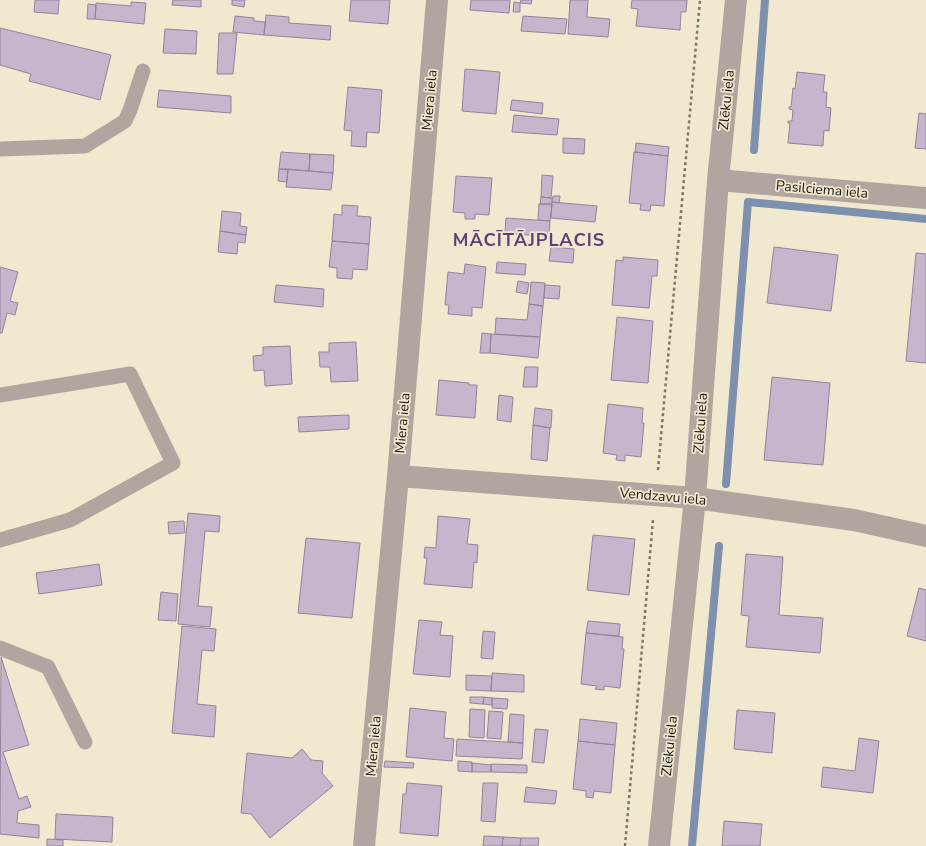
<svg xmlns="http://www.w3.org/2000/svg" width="926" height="846" viewBox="0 0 926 846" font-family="'Nunito Sans',sans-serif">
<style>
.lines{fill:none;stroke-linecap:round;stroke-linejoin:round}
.stream{stroke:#7d90ad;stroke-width:8}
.building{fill:#c5b6cd;stroke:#92849a}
.path{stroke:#7c7867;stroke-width:2.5;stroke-dasharray:3 3;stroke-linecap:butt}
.lane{stroke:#b1a69f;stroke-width:15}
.street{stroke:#b1a69f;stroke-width:22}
.labels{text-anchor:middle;stroke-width:3.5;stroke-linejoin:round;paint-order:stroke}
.street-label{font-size:14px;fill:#19170e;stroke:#f0e9cf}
.district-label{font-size:18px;font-weight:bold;letter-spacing:1px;fill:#5e3f7a;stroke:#f0e9cf}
</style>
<rect width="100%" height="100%" fill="#f0e9cf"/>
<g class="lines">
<path class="stream" d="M754 150 765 0
M726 484 748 202 926 219
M692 846 719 546"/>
</g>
<path class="building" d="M35 0H59L58 14 34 12Z
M173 0H201V7L172 5Z
M232 0H245L244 7 232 5Z
M351 0H390L388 24 349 21Z
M471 0H510L509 13 470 10Z
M521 0H532L531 4 520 3Z
M570 0H588L587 17 610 19 608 37 568 34Z
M632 0H687L686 12H681L680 30 636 26 638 9 631 8Z
M131 2 146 3 144 24 95 19 96 3 131 6Z
M514 2 520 3V12H513Z
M88 4 96 5 95 19H87Z
M266 15 289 17V23L331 26 330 40 264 35Z
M235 16 254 18V21L265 22 264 35 233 32Z
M523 16 567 19 565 34 521 31Z
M0 28 111 55 100 100 29 81 31 74 0 65Z
M165 29 197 31 196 54 163 53Z
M219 33H237L233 74H217Z
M465 69 500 72 496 114 462 111Z
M797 72 825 75 823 92H827L826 107 831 108 829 131 824 130 823 146 788 143 790 123H788V121H792L793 110 789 109V107H791L793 88 795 89Z
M348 87 382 90 379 133 367 132 366 147 351 146 352 131 344 130Z
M159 90 231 96V113L157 107Z
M512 100 543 103 542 114 510 110Z
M919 113 926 114V149L915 148Z
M514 115 559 119 557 135 512 132Z
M563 138 585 139 584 154 563 153Z
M636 143 669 147 668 156 635 152Z
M281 152 310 154 309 171 279 169Z
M634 152 668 156 664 206 651 205 650 211 640 210 641 204 629 203Z
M310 154 334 155 333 173 309 171Z
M279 169H288L287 182 278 181Z
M288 169 333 173 331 190 286 187Z
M542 175 553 176 551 198 541 197Z
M456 176 492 178 489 215 475 214V219H465V213L453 212Z
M553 196H560L559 203 552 202Z
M541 197 552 198V204H540Z
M552 202 597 206 595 222 551 218Z
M539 204H552L550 221 538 220Z
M342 205 358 206 357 216 371 217 369 244 332 241 334 214 342 215Z
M222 211 241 213 240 226 247 227 246 235 220 231Z
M506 218 550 221 549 237 505 233Z
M220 231 246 235 245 243 238 242 237 254 218 252Z
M332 241 369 244 367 270 353 269 352 279 337 278V268L329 267Z
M551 247 574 249 573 263 549 261Z
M774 247 838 255 831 311 767 303Z
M916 253 926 254V363L906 361Z
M623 257 658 260 657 276H652L649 308 612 305 616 260 623 261Z
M497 262 526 264 525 275 496 273Z
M465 264 486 267 482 308 472 307V316L448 314 449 305H445L448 272 464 274Z
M0 267 18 272 10 301 18 303 15 315 7 313 2 333H0Z
M518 281 529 283 527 294 516 292Z
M531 282 545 283 543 306 529 304Z
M276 285 324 289 323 307 274 302Z
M545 285 560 286 559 299 544 298Z
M529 304 543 306 540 337 495 334 496 318 527 320Z
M617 317 653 321 648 383 611 380Z
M482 333 491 334 490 353H480Z
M491 334 540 337 538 358 490 353Z
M356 342 358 381 331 382 330 367H320L319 352H329V343Z
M290 346 292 384 265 386 264 370 254 371 253 356 263 355V347Z
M525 367H538L537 387H523Z
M772 377 830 383 823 465 764 460Z
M439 380 469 383V385H477L475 418 436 415Z
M499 395 513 397 511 422 497 420Z
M608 404 643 408 642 423H644L641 457 625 455V461L616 460 617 455 603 453Z
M535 408 552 410 551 428 533 425Z
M349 415V429L299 432 298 417Z
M533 425 550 428 547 461 531 459Z
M188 513 220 516 219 532 205 531 198 606 212 607 210 627 178 624Z
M438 516 470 519 467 544 478 545 477 563 474 562 472 588 424 584 427 558H424L425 547 436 548Z
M184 521 185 533 169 534 168 522Z
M593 535 635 539 629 595 587 590Z
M306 538 360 543 352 618 298 613Z
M746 554 783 557 779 615 823 618 820 653 746 647 749 616 741 615Z
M99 564 102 585 39 594 36 573Z
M919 588 926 590V641L907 636Z
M161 592 178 594 176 621 158 620Z
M419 620 442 622 440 635 453 636 450 677 413 674Z
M588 621 620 624 619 636 586 633Z
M182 626 216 629 214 651 202 650 197 704 216 706 214 737 172 733Z
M483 631 495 632 493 659 481 658Z
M586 633 623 637 622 649H624L620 688 604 686V690L595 689 597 686 581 684Z
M1 657 29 745 3 752 19 799 27 796 31 807 18 811 17 823 39 825V838L0 834Z
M492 673 524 675V692L491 691Z
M466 675 492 676 491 691 466 690Z
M470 697H484L483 704 470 703Z
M484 697 492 698V705L483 704Z
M492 698 508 699 507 709 492 708Z
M410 708 446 712 444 738 454 739 452 761 406 757Z
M470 709 485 710 484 738 469 737Z
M737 710 775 713 772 753 734 749Z
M489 711 503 712 501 739 487 738Z
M510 714 524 715 523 743 508 742Z
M580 719 617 723 615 745 578 741Z
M535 729 548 730 544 763 532 762Z
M859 738 879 741 873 793 821 787 823 767 855 771Z
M457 739 523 743 522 759 456 756Z
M578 741 615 745 611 793 594 791 593 798 586 797V791L573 789Z
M302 749 311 760 323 761 322 773 333 786 270 838 251 814 241 813 247 753 292 758Z
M385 761 414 763 413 768 384 767Z
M458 761 472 762V772L458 771Z
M472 763 491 765V772H472Z
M491 764 527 765V773L491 772Z
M407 783 442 786 438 836 400 833 403 794H406Z
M483 783H498L495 822 481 821Z
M526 787 557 791 555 804 524 802Z
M56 814 113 817 112 842 55 839Z
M724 821 762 824 760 846H722Z
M484 836 503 837 502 846H483Z
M503 837 521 838 520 846H502Z
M521 838H539L538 846H520Z
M47 839 63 840V846H47Z"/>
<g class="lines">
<path class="path" d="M658 470 700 0
M625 846 653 520"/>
<path class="lane" d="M0 149 85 146 125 121 130 110 143 71
M0 395 130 374 173 463 70 520 0 540
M0 648 48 667 85 742"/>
<path class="street" d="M718 180 926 198
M398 476 695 498 854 520 926 536
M364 846 398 476 437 0
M659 846 695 498 718 180 736 0"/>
</g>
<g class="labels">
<g class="street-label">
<text transform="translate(429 100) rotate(-85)" y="5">Miera iela</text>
<text transform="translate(726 100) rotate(-84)" y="5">Zlēku iela</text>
<text transform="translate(822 189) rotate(5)" y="5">Pasilciema iela</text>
<text transform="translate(402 423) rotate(-85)" y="5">Miera iela</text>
<text transform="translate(700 423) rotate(-86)" y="5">Zlēku iela</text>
<text transform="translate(663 496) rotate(5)" y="5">Vendzavu iela</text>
<text transform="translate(373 746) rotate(-85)" y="5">Miera iela</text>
<text transform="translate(669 746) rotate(-84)" y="5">Zlēku iela</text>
</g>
<g class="district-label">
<text x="529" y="246">MĀCĪTĀJPLACIS</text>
</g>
</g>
</svg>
